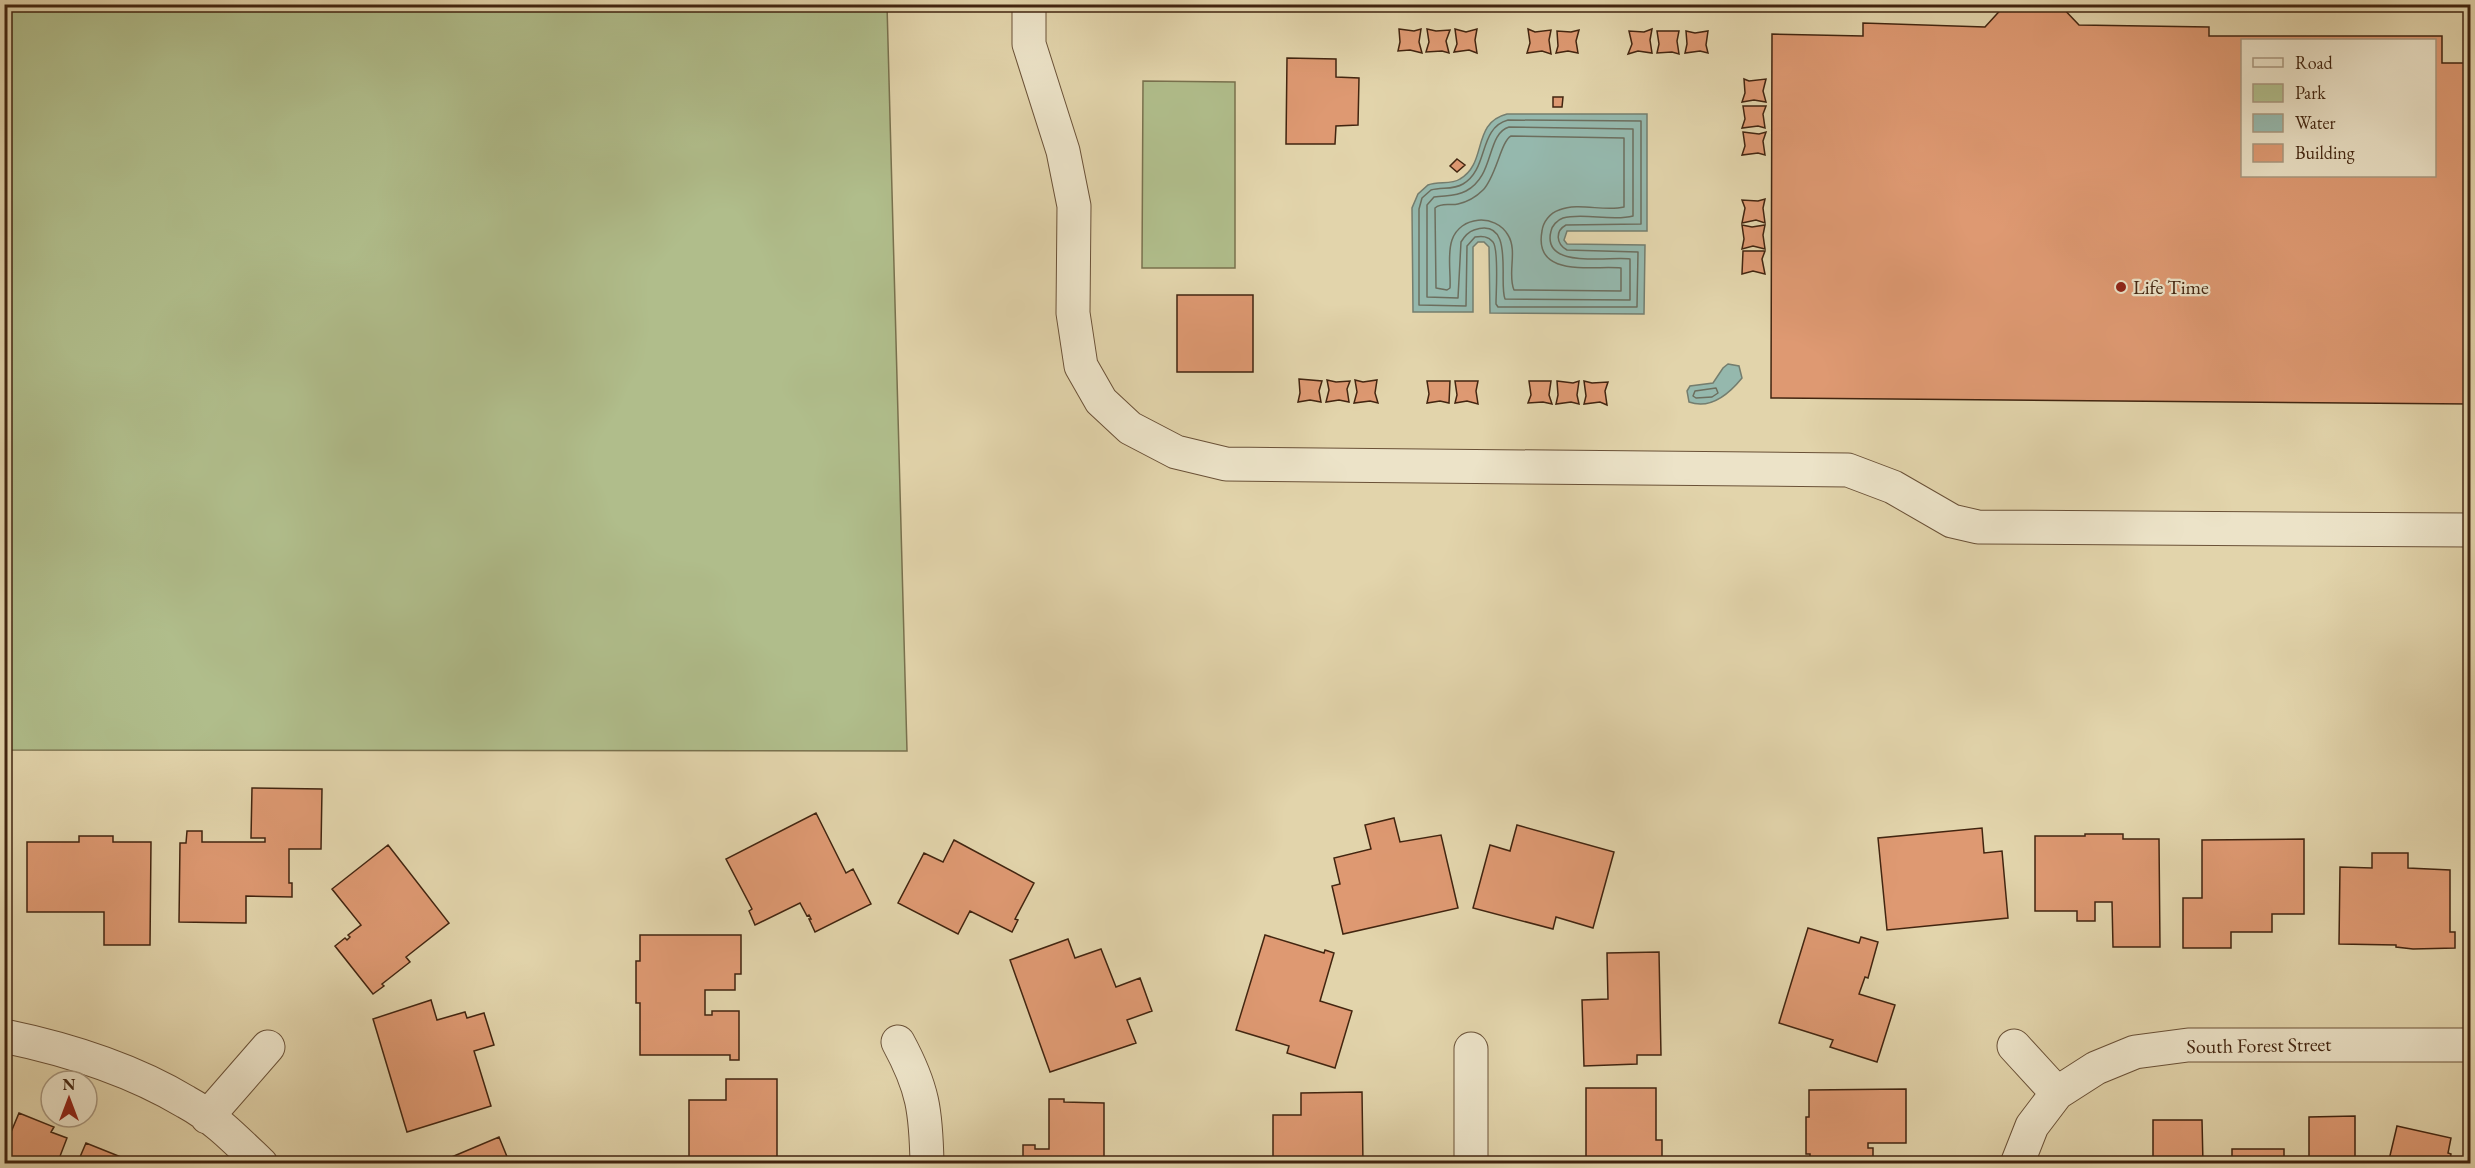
<svg xmlns="http://www.w3.org/2000/svg" width="2475" height="1168" viewBox="0 0 2475 1168" font-family="'EB Garamond',serif">
<style>
.green{fill:#b0bd8b;stroke:#79714e;stroke-width:1.5}
.water{fill:#95b8ad;stroke:#747d6e;stroke-width:1.5}
.lines{fill:none;stroke-linecap:round;stroke-linejoin:round}
.shore{stroke:#6c6e5e;stroke-width:1.5}
.building{fill:#de9972;stroke:#422510;stroke-width:1.5;fill-rule:evenodd}
.minor-casing{stroke:#6a5137;stroke-width:35}
.minor{stroke:#ece3c8;stroke-width:33}
.poi-dot{fill:#8f2418;stroke:#ece3c8;stroke-width:2}
.labels{text-anchor:middle;stroke-width:4.5;stroke-linejoin:round;paint-order:stroke}
.poi-label{font-size:20px;fill:#422510;stroke:#ece3c8;text-anchor:start}
.street-label{font-size:20px;fill:#422510;stroke:#ece3c8}
</style>
<rect width="100%" height="100%" fill="#e2d4ab"/>
<filter id="stains"><feTurbulence type="fractalNoise" baseFrequency=".00333" numOctaves="4"/><feColorMatrix values="0 0 0 0 .2 0 0 0 0 .09 0 0 0 0 .02 0 0 0 .5 -.17"/></filter>
<radialGradient id="worn" r=".72"><stop offset=".6" stop-color="#630" stop-opacity="0"/><stop offset="1" stop-color="#630" stop-opacity=".3"/></radialGradient>
<path class="green" d="M5 4 887 5 907 751 5 750Z
M1143 81 1235 82V268H1142Z"/>
<path class="water" d="M1507 114H1647V231H1567L1564 240 1567 244 1645 245 1644 314 1490 313 1489 247 1484 242H1478L1473 247V312H1413L1412 208 1418 194 1428 185C1439 181 1451 185 1460 179 1488 163 1471 123 1507 114Z
M1728 364 1739 366 1742 378C1729 394 1711 410 1689 402L1687 391 1690 386 1713 383 1723 368Z"/>
<g class="lines">
<path class="shore" d="M1508 120 1641 121V224L1566 225C1555 231 1556 244 1567 250L1638 252 1637 307H1498L1496 304C1496 292 1499 249 1493 242 1488 236 1482 236 1475 237L1467 246 1466 306 1419 305V209L1422 198 1431 190C1442 187 1453 190 1463 184 1489 169 1478 128 1508 120Z
M1509 127 1633 129V216C1612 222 1583 212 1563 218 1557 220 1552 226 1551 231 1541 270 1610 256 1630 259V300L1505 299C1498 282 1516 216 1474 230 1468 232 1464 237 1461 242L1458 298 1427 297V205L1434 197C1446 195 1455 197 1466 191 1495 176 1486 134 1509 127Z
M1511 136 1624 138V207C1604 212 1579 202 1559 210 1550 213 1543 222 1542 231 1533 279 1594 265 1621 268V291L1514 290C1507 274 1518 251 1508 235 1495 213 1460 216 1452 240 1447 254 1451 273 1450 288L1447 290 1436 288 1435 208C1442 202 1450 206 1458 204 1467 202 1476 197 1483 190 1496 177 1501 141 1511 136Z
M1716 388 1718 393 1712 397 1696 398 1693 396 1695 391Z"/>
</g>
<path class="building" d="M2006 4H2059L2079 25 2209 27V36H2442V63H2470V404L1771 398 1772 34 1863 36V23L1985 27ZM2242 40H2434V176H2242Z
M1399 29 1414 31 1421 29 1419 42 1422 53 1410 50 1398 51 1400 42Z
M1427 29 1436 31 1450 30 1446 41 1449 53 1442 51 1426 52 1429 42Z
M1455 29 1466 32 1477 29 1475 40 1477 53 1469 50 1454 52 1457 44Z
M1528 29 1535 32 1551 30 1549 40 1551 54 1542 51 1527 53 1530 43Z
M1652 29 1650 40 1652 53 1638 51 1628 54 1632 44 1629 31 1644 32Z
M1579 30 1576 41 1578 53 1568 51 1556 53 1558 46 1557 31 1571 32Z
M1657 31H1679L1677 41 1679 54 1672 52 1657 53 1659 44Z
M1686 31 1695 33 1708 31 1706 45 1708 53 1700 51 1685 53 1687 44Z
M1287 58 1336 59V77L1359 78 1358 125 1336 126 1335 144H1286Z
M1744 79 1749 81 1766 79 1763 91 1766 102 1754 100 1742 102 1745 93Z
M1553 97H1563L1562 107H1553Z
M1743 106H1766L1763 114 1765 128 1758 126 1742 128 1745 119Z
M1743 132 1759 134 1766 132 1763 141 1765 155 1758 153 1742 155 1745 146Z
M1457 159 1465 165 1457 172 1450 166Z
M1765 199 1763 208 1765 223 1756 220 1742 223 1745 208 1742 200 1758 201Z
M1742 225 1752 227 1765 225 1763 235 1765 249 1753 246 1742 249 1744 239Z
M1743 251H1765L1762 259 1765 274 1753 271 1742 274Z
M1177 295H1253V372H1177Z
M1299 379 1322 381 1319 391 1321 402 1310 400 1298 402 1300 393Z
M1327 380 1336 382 1350 381 1347 389 1349 402 1339 400 1326 402 1329 390Z
M1355 380 1363 382 1377 380 1375 393 1378 403 1370 401 1354 403 1357 392Z
M1427 381H1450L1449 403 1440 401 1427 403 1429 394Z
M1455 381H1478L1476 391 1478 404 1467 401 1455 403 1457 395Z
M1529 381H1551L1549 395 1552 404 1543 402 1528 403 1531 395Z
M1557 381 1573 383 1579 381 1577 395 1579 404 1571 402 1556 404 1558 395Z
M1584 381 1592 383 1608 382 1605 391 1607 405 1600 402 1584 404 1586 396Z
M252 788 322 789 321 849H289V883H292V897L246 896V923L179 922 180 843H186L187 831H202V842H265V838H251Z
M816 813 846 873 853 869 871 904 815 932 809 919H811L809 915 807 916 800 903 755 925 749 911 752 909 726 859Z
M1394 818 1400 842 1441 835 1458 908 1343 934 1332 886 1340 884 1334 858 1371 849 1365 825Z
M1517 825 1614 852 1593 928 1556 917 1553 929 1473 908 1490 845 1510 851Z
M1982 828 1984 853 2002 851 2008 918 1887 930 1878 838Z
M2085 834H2123V839H2159L2160 947H2113L2112 902H2095V921H2077V911H2035V836H2085Z
M79 836H113V842H151L150 945H104V912H27V842H79Z
M2304 839V914H2272V932H2231V948H2183V898H2202V840Z
M954 840 1034 883 1015 919 1018 920 1012 932 970 911 958 934 898 903 924 853 943 862Z
M388 845 449 923 406 957 410 962 382 984 384 986 373 994 335 946 345 938 347 940 350 937 348 935 361 925 332 889Z
M2372 853H2408V868L2450 870V932H2455V948L2413 949 2396 947V945L2339 944 2340 867 2372 868Z
M1808 928 1859 943 1861 937 1878 942 1868 978 1865 977 1859 994 1895 1005 1877 1062 1830 1047 1833 1040 1779 1023Z
M640 935H741V974H735V990H705V1015H712V1011H739V1060H730V1055H640V1003H636V961H640Z
M1265 935 1324 953 1325 950 1334 953 1320 1001 1352 1011 1335 1068 1287 1053 1289 1046 1236 1030Z
M1068 939 1075 958 1101 949 1116 987 1140 978 1152 1011 1127 1020 1136 1043 1050 1072 1010 960Z
M1659 952 1661 1055H1637V1064L1584 1066 1582 1000 1608 999 1607 953Z
M431 1000 437 1020 465 1012 467 1018 484 1013 494 1045 474 1051 491 1106 407 1132 373 1019Z
M726 1079H777V1164H689V1100H726Z
M1586 1088H1656V1140H1662V1164H1586Z
M1906 1089V1143H1868V1148H1873V1164H1810V1154H1806V1117H1809V1090Z
M1362 1092 1363 1164H1273V1115H1301V1093Z
M1049 1099H1064V1102L1104 1103V1164H1023V1145H1035V1149H1049Z
M19 1113 54 1127 51 1132 67 1138 57 1164H4V1149Z
M2355 1116V1164H2232V1149H2284V1160H2309V1117Z
M2153 1120H2202L2203 1164H2134V1159H2153Z
M2397 1126 2451 1138 2448 1153 2451 1154 2449 1164H2388Z
M499 1137 510 1164H435Z
M86 1143 136 1163V1164H77Z"/>
<g class="lines">
<g class="minor-casing">
<path id="minor" d="M1029 4V44L1063 151 1074 206 1073 313 1081 366 1101 401 1130 428 1176 452 1226 464 1848 470 1893 487 1952 521 1978 527 2470 530
M4 1036C67 1049 131 1069 186 1102 214 1117 238 1142 261 1164
M898 1042C923 1088 926 1111 927 1164
M2014 1046 2057 1093
M207 1117 268 1047
M1471 1164V1049
M2017 1164 2032 1126 2057 1093 2096 1068 2135 1052 2188 1045H2470"/>
</g>
<use href="#minor" class="minor"/>
</g>
<circle class="poi-dot" cx="2121" cy="287" r="6"/>
<g class="labels">
<g class="poi-label">
<text x="2133" y="294">Life Time</text>
</g>
<g class="street-label">
<text transform="translate(2259 1045) rotate(-1)" y="7">South Forest Street</text>
</g>
</g>
<rect width="2475" height="1168" fill="none" stroke="#e2d4ab" stroke-width="24"/>
<rect x="6" y="6" width="2463" height="1156" fill="none" stroke="#422510" stroke-width="3"/>
<rect x="12" y="12" width="2451" height="1144" fill="none" stroke="#422510" stroke-width="1.5"/>
<rect x="2241" y="39" width="195" height="138" fill="#ece3c8" stroke="#a8977e" stroke-width="1.5"/>
<rect x="2253" y="58" width="30" height="9" fill="#ece3c8" stroke="#a8977e" stroke-width="1.5"/>
<text x="2295" y="69" font-size="18" fill="#422510">Road</text>
<rect x="2253" y="84" width="30" height="18" fill="#b0bd8b" stroke="#a8977e" stroke-width="1.5"/>
<text x="2295" y="99" font-size="18" fill="#422510">Park</text>
<rect x="2253" y="114" width="30" height="18" fill="#95b8ad" stroke="#a8977e" stroke-width="1.5"/>
<text x="2295" y="129" font-size="18" fill="#422510">Water</text>
<rect x="2253" y="144" width="30" height="18" fill="#de9972" stroke="#a8977e" stroke-width="1.5"/>
<text x="2295" y="159" font-size="18" fill="#422510">Building</text>
<g transform="translate(69 1099)"><circle r="28" fill="#ece3c8" stroke="#a8977e" stroke-width="1.5"/>
<path d="M0-4.5L10 22L0 15L-10 22Z" fill="#8f2418"/>
<text y="-9" font-size="16" font-weight="bold" text-anchor="middle" fill="#422510">N</text>
</g>
<rect width="100%" height="100%" filter="url(#stains)"/>
<rect width="100%" height="100%" fill="url(#worn)"/>
</svg>
